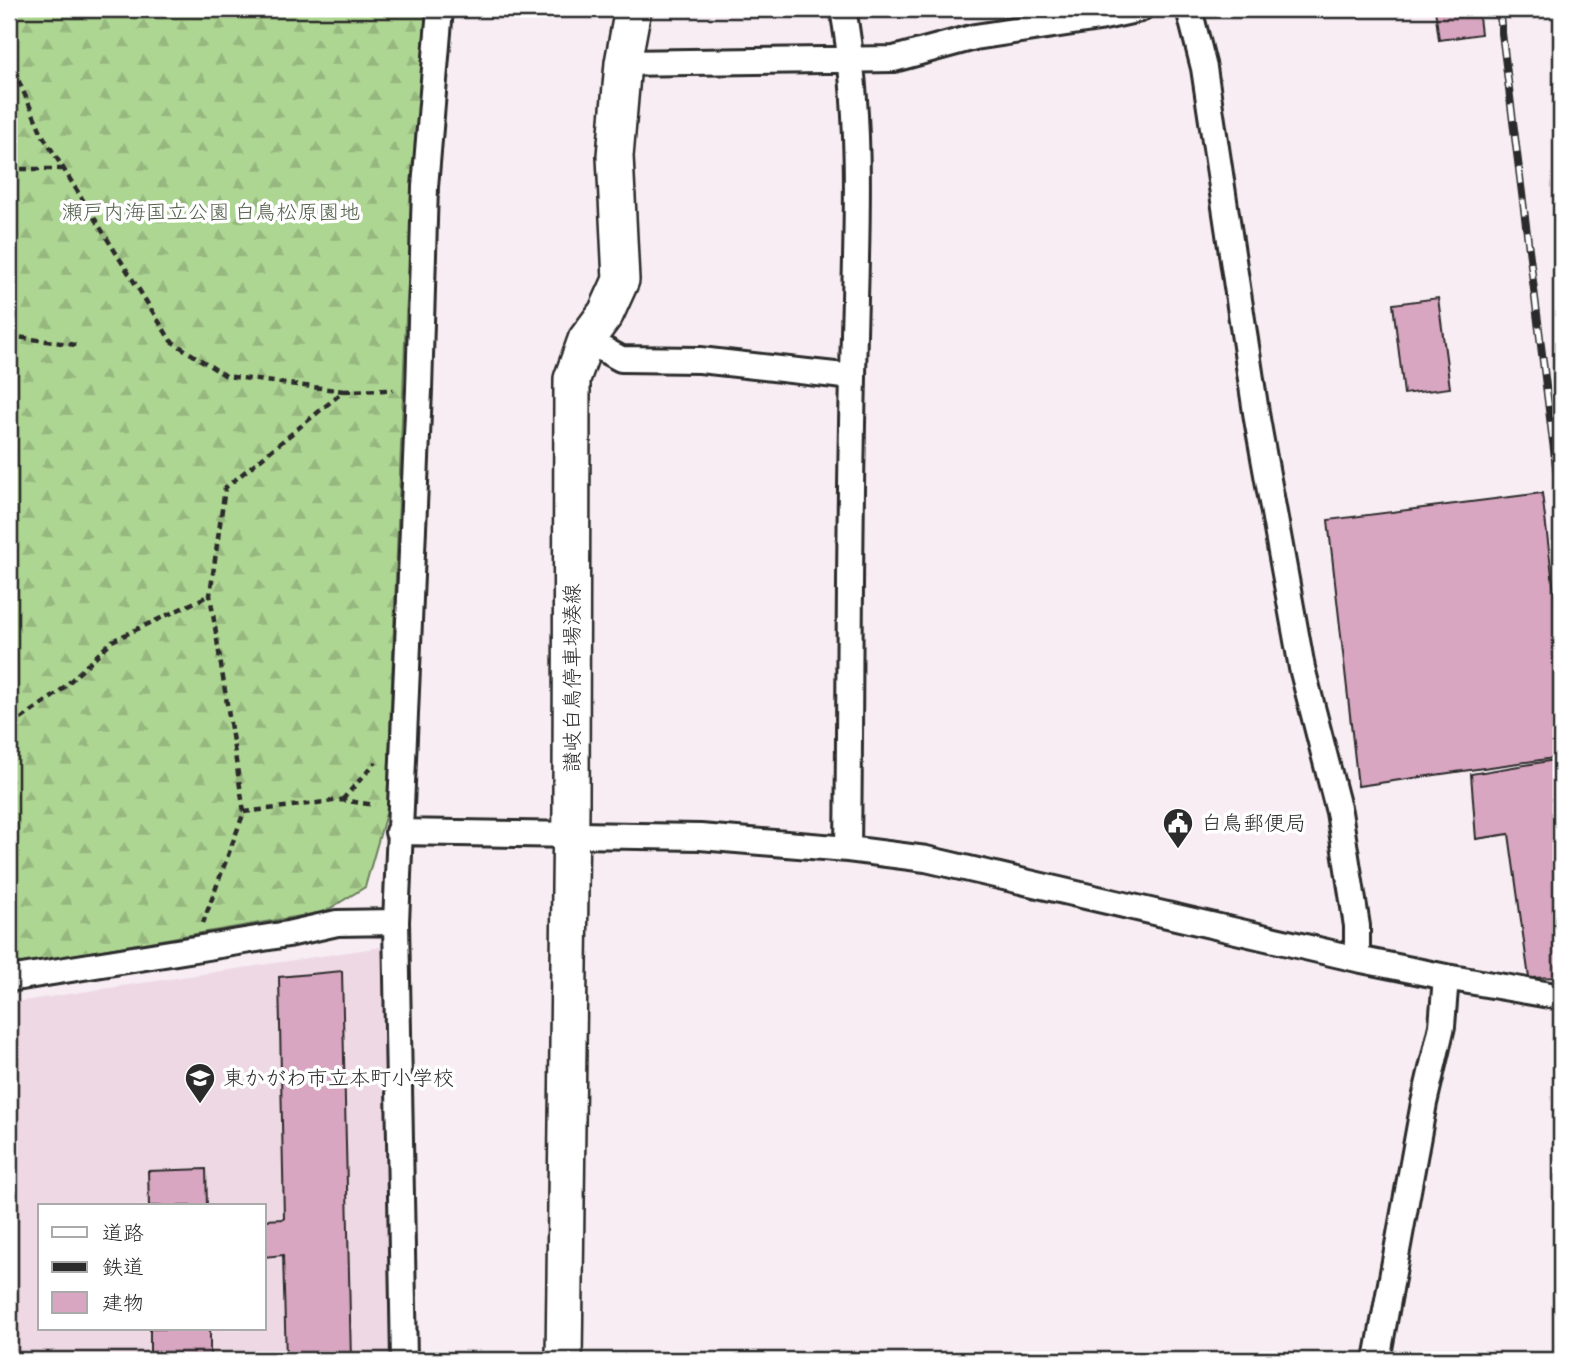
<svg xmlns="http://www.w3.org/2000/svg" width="1570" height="1369" viewBox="0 0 1570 1369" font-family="Itim,'Klee One',sans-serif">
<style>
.built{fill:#eed8e4;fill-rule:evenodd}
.forest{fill:url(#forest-firs);stroke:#6c805f;stroke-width:2}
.building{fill:#d9a6c1;stroke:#2b2b2b;stroke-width:2}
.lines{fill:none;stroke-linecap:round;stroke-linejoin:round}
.minor-casing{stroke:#2b2b2b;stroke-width:30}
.secondary-casing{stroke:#2b2b2b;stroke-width:40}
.path{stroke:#2b2b2b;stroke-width:4.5;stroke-dasharray:7 5;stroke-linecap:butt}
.minor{stroke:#fff;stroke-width:24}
.secondary{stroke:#fff;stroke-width:35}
.rail-casing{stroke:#2b2b2b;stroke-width:8}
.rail{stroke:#fff;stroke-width:5;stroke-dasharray:16;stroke-linecap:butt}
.labels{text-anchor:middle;stroke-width:7;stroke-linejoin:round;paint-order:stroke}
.park-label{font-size:21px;fill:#525e4a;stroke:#fff}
.street-label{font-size:21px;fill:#2b2b2b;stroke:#fff}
.poi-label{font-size:21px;fill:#2b2b2b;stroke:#fff;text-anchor:start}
</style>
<defs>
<pattern id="forest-firs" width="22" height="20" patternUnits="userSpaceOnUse" patternTransform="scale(1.75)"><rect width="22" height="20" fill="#aed693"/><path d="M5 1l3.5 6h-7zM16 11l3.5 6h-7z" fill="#96b87f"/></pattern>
</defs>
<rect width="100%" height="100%" fill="#f7edf3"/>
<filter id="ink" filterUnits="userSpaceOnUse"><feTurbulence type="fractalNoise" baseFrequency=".0143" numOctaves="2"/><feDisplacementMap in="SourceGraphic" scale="14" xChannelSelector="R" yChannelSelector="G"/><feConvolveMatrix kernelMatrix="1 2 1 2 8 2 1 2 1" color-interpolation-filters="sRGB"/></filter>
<g filter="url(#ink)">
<path class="built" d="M388 946 395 1360H9V1003ZM40 1206H264V1329H40Z"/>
<path class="forest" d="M9 9H426L406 315 387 810 365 887 324 912 9 966Z"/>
<path class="building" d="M1435 9H1478L1481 34 1439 40Z
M1438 298 1450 388 1404 394 1393 304Z
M1542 493 1561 649V757L1358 786 1328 520Z
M1561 759V977L1529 978 1509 834 1476 839 1471 774Z
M342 971 351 1360H286L283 1255 264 1257V1220L284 1219 279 977Z
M206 1169 207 1206H149L148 1171Z
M150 1329H210V1360H150Z"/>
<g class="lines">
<g class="minor-casing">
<path id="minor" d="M843 9C865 131 855 255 853 378 849 535 850 692 848 849
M1189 9 1204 68 1257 419 1302 668 1339 812 1357 926V959
M623 63 894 59 975 37 1099 18 1140 9
M586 340 621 359 700 360 853 377
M398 832 700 837 848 849 926 859 1357 959 1446 977 1561 997
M9 979 288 934 337 923 396 922
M404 1360 396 922 419 390 425 187 440 9
M1377 1360 1424 1103 1442 1026 1446 977"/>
</g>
<g class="secondary-casing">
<path id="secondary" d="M564 1360 571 809 572 379 586 340 606 313 621 280 615 156 623 63 633 9"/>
</g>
<path class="path" d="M9 59 43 136 171 341 226 376 344 391 225 488 210 595 244 812 203 923
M9 169H63
M9 336 76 345
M344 391 393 390
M9 719H21L58 693 112 641 210 595
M342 800 376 762
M244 812 341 800 375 805"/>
<use href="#minor" class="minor"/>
<use href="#secondary" class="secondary"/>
<g class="rail-casing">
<path id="rail" d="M1499 9 1561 506"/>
</g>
<use href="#rail" class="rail"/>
</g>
</g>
<defs>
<g id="civic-pin" transform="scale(1.575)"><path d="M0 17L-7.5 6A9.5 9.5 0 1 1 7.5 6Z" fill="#2b2b2b" stroke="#fff"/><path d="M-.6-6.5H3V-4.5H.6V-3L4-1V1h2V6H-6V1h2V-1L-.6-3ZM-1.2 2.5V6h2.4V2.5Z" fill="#fff"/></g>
<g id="school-pin" transform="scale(1.575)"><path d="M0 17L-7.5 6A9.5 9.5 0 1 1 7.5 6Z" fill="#2b2b2b" stroke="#fff"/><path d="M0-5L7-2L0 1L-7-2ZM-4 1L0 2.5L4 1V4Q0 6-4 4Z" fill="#fff"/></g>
</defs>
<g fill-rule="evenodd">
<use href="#civic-pin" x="1178" y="823"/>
<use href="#school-pin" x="200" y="1078"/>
</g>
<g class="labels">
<g class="park-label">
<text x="211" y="219">瀬戸内海国立公園 白鳥松原園地</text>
</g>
<g class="street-label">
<text transform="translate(572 678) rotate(-90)" y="7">讃岐白鳥停車場湊線</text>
</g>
<g class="poi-label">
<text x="1201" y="830">白鳥郵便局</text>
<text x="223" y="1085">東かがわ市立本町小学校</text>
</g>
</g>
<rect width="1570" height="1369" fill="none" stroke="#fff" stroke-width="35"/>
<rect x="18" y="18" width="1535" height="1334" fill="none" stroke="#2b2b2b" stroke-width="2.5" filter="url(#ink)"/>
<rect x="38" y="1204" width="228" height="126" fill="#ffffff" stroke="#aaaaaa" stroke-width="2"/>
<rect x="52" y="1227" width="35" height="10" fill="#ffffff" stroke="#aaaaaa" stroke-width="2"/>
<text x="102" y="1240" font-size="21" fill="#2b2b2b">道路</text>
<rect x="52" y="1262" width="35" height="10" fill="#2b2b2b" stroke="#aaaaaa" stroke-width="2"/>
<text x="102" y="1274" font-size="21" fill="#2b2b2b">鉄道</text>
<rect x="52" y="1292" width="35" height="21" fill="#d9a6c1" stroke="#aaaaaa" stroke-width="2"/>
<text x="102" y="1310" font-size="21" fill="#2b2b2b">建物</text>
</svg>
